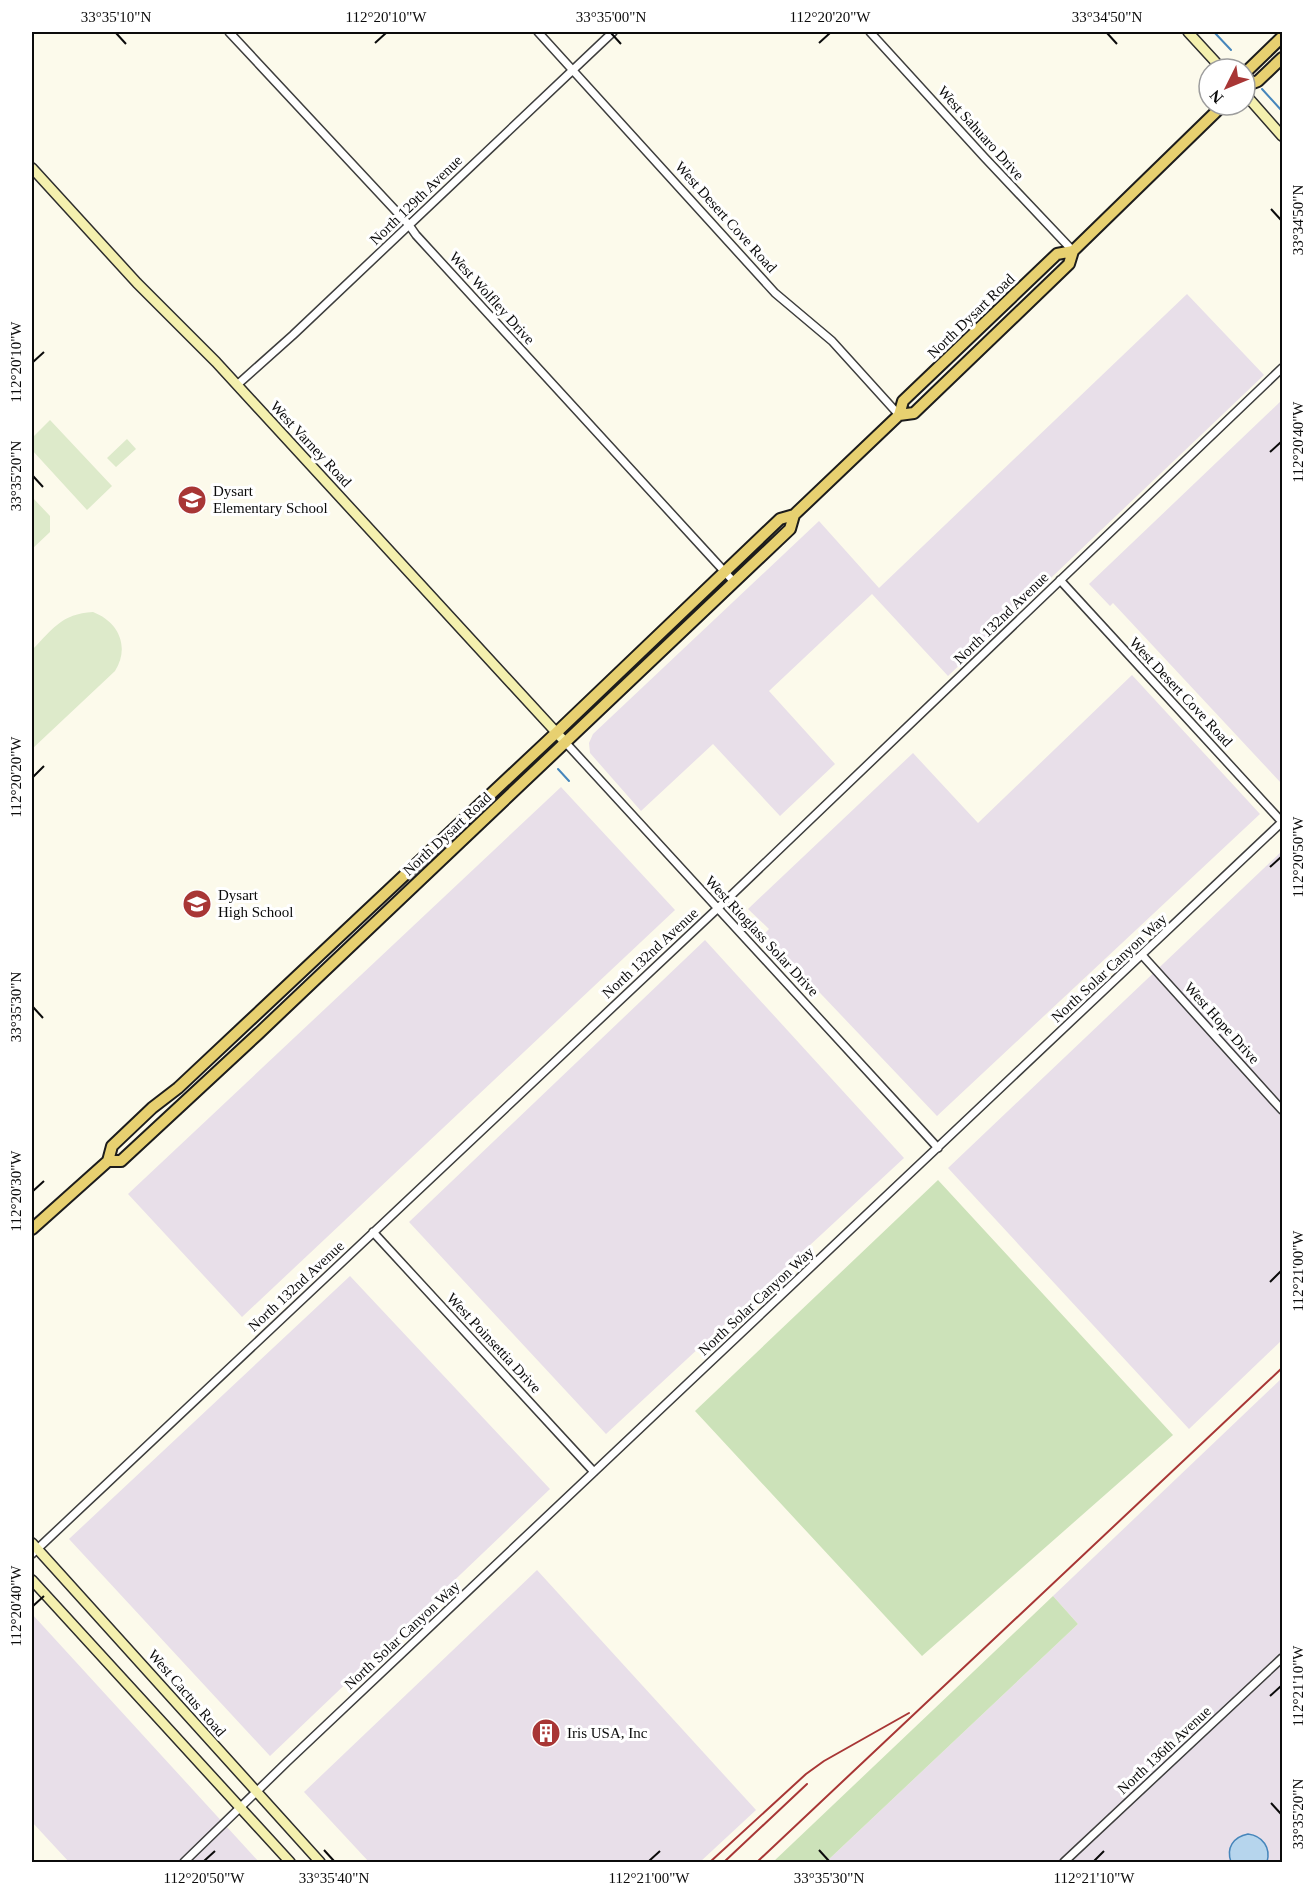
<svg xmlns="http://www.w3.org/2000/svg" width="1314" height="1894" viewBox="0 0 1314 1894" font-family="Georgia,serif">
<style>
.industrial{fill:#e8dfe9}
.green{fill:#cce2b9}
.pitch{fill:#ddeaca}
.water{fill:#b6d5ed;stroke:#4686bb;stroke-width:1.5}
.lines{fill:none;stroke-linecap:round;stroke-linejoin:round}
.stream{stroke:#4686bb;stroke-width:2}
.street-casing{stroke:#3e3e3e;stroke-width:10}
.secondary-casing{stroke:#2d2d2d;stroke-width:12}
.primary-casing{stroke:#1c1c1c;stroke-width:14}
.street{stroke:#fff;stroke-width:7}
.secondary{stroke:#f4f0ae;stroke-width:9}
.primary{stroke:#e7d070;stroke-width:10}
.rail{stroke:#a83635;stroke-width:2}
.ticks{fill:none;stroke:#0b0b0b;stroke-width:2}
.labels{text-anchor:middle;stroke-width:6;stroke-linejoin:round;paint-order:stroke}
.street-label{font-size:15px;fill:#0b0b0b;stroke:#fff}
.poi-label{font-size:15px;fill:#0b0b0b;stroke:#fff;text-anchor:start}
.neatline{fill:none;stroke:#0b0b0b;stroke-width:2}
.ticks-label{font-size:15px;text-anchor:middle;fill:#0b0b0b}
</style>
<rect width="100%" height="100%" fill="#fcfaeb"/>
<path class="industrial" d="M1187 294 1264 375 948 676 872 594 769 691 835 764 780 816 713 744 641 811 590 753 589 743 593 734 819 521 879 588Z
M1282 400V782L1281 783 1113 603 1110 606 1089 584Z
M1132 675 1260 814 937 1116 764 934 769 929 748 909 913 753 978 823Z
M561 787 675 910 242 1317 128 1194Z
M1282 851V1340L1189 1429 948 1168Z
M705 940 904 1158 606 1434 409 1222Z
M350 1276 550 1489 270 1756 69 1539Z
M1282 1378V1862H826L1078 1624 1053 1596Z
M537 1570 756 1810 700 1862H369L304 1792Z
M32 1614 259 1862H69L32 1822Z"/>
<path class="green" d="M938 1180 1173 1435 922 1656 695 1411Z
M1053 1596 1078 1624 826 1862H773Z"/>
<path class="pitch" d="M50 420 112 486 87 510 32 450V438Z
M127 439 136 449 116 467 107 458Z
M32 497 50 516V532L32 549Z
M93 612C119 622 130 647 115 671L32 749V650C53 629 61 614 93 612Z"/>
<path class="water" d="M1248 1834C1263 1836 1271 1848 1267 1862H1231C1226 1848 1233 1837 1248 1834Z"/>
<g class="lines">
<path class="stream" d="M1214 32 1231 50
M1268 79 1282 65
M1262 89 1282 111
M558 769 569 781"/>
<g class="street-casing">
<path id="street" d="M229 32 409 225 416 235 734 582
M538 32 775 293 832 341 899 415
M870 32 985 158 1073 251
M237 385 293 335 613 32
M1060 580 1282 822
M566 743 938 1148
M1142 955 1282 1110
M373 1232 594 1472
M32 1554 718 908 1282 368
M184 1862 288 1761 1282 822
M1064 1862 1282 1658"/>
</g>
<g class="secondary-casing">
<path id="secondary" d="M1188 32 1222 69
M1245 94 1282 136
M32 168 137 283 216 362 566 743
M32 1543 320 1862
M32 1580 290 1862"/>
</g>
<g class="primary-casing">
<path id="primary" d="M1245 77 1248 70 1282 37
M1245 86 1258 81 1282 58
M899 415 914 413 1069 264 1073 251 1223 105
M108 1161H121L258 1034 790 529 794 515
M32 1229 108 1161 112 1146 152 1108 178 1088 556 733 780 519 794 515 899 415 903 401 1057 254 1073 251"/>
</g>
<use href="#street" class="street"/>
<use href="#secondary" class="secondary"/>
<use href="#primary" class="primary"/>
<path class="rail" d="M710 1862 806 1774 824 1761 909 1713
M724 1862 807 1784
M757 1862 1282 1368"/>
</g>
<path class="ticks" d="M116 33 126 44M611 33 621 44M1107 33 1117 44M375 43 386 33M819 43 830 33M1271 209 1281 220M33 362 44 352M1270 452 1281 442M33 476 43 487M33 777 44 766M1270 867 1281 857M33 1007 43 1018M33 1191 44 1181M1270 1282 1281 1271M33 1606 44 1596M1270 1696 1281 1686M1271 1803 1281 1814M324 1850 334 1861M819 1850 829 1861M204 1861 215 1851M649 1861 660 1851M1094 1861 1104 1851"/>
<defs>
<g id="school-disc" transform="scale(1.5)"><circle r="9.5" fill="#a83635" stroke="#fff"/><path d="M0-5L7-2L0 1L-7-2ZM-4 1L0 2.5L4 1V4Q0 6-4 4Z" fill="#fff"/></g>
<g id="building-disc" transform="scale(1.5)"><circle r="9.5" fill="#a83635" stroke="#fff"/><path d="M-4-6H4V6H1V3H-1V6H-4ZM-2.5-4.3h1.7v1.8h-1.7ZM.8-4.3h1.7v1.8H.8ZM-2.5-1h1.7V.8h-1.7ZM.8-1h1.7V.8H.8Z" fill="#fff"/></g>
</defs>
<g fill-rule="evenodd">
<use href="#school-disc" x="192" y="500"/>
<use href="#school-disc" x="197" y="904"/>
<use href="#building-disc" x="546" y="1733"/>
</g>
<g class="labels">
<g class="street-label">
<text transform="translate(981 133) rotate(48)" y="5">West Sahuaro Drive</text>
<text transform="translate(416 200) rotate(-44)" y="5">North 129th Avenue</text>
<text transform="translate(726 217) rotate(48)" y="5">West Desert Cove Road</text>
<text transform="translate(492 298) rotate(48)" y="5">West Wolfley Drive</text>
<text transform="translate(971 316) rotate(-44)" y="5">North Dysart Road</text>
<text transform="translate(311 444) rotate(47)" y="5">West Varney Road</text>
<text transform="translate(1001 618) rotate(-44)" y="5">North 132nd Avenue</text>
<text transform="translate(1181 692) rotate(47)" y="5">West Desert Cove Road</text>
<text transform="translate(447 834) rotate(-43)" y="5">North Dysart Road</text>
<text transform="translate(762 936) rotate(47)" y="5">West Rioglass Solar Drive</text>
<text transform="translate(650 953) rotate(-43)" y="5">North 132nd Avenue</text>
<text transform="translate(1109 968) rotate(-43)" y="5">North Solar Canyon Way</text>
<text transform="translate(1222 1023) rotate(48)" y="5">West Hope Drive</text>
<text transform="translate(296 1286) rotate(-43)" y="5">North 132nd Avenue</text>
<text transform="translate(756 1301) rotate(-43)" y="5">North Solar Canyon Way</text>
<text transform="translate(494 1343) rotate(47)" y="5">West Poinsettia Drive</text>
<text transform="translate(402 1635) rotate(-43)" y="5">North Solar Canyon Way</text>
<text transform="translate(187 1693) rotate(49)" y="5">West Cactus Road</text>
<text transform="translate(1164 1750) rotate(-43)" y="5">North 136th Avenue</text>
</g>
<g class="poi-label">
<text x="213" y="496">Dysart<tspan x="213" dy="17">Elementary School</tspan></text>
<text x="218" y="900">Dysart<tspan x="218" dy="17">High School</tspan></text>
<text x="567" y="1738">Iris USA, Inc</text>
</g>
</g>
<rect width="1314" height="1894" fill="none" stroke="#ffffff" stroke-width="66"/>
<g transform="translate(1227 87) rotate(227)"><circle r="28" fill="#ffffff" stroke="#9d9d9d" stroke-width="1.5"/>
<path d="M0-4.5L10 22L0 15L-10 22Z" fill="#a83635"/>
<text y="-9" font-size="16" font-weight="bold" text-anchor="middle" fill="#0b0b0b">N</text>
</g>
<rect x="33" y="33" width="1248" height="1828" class="neatline"/>
<g class="ticks-label">
<text x="116" y="22">33°35'10"N</text>
<text x="386" y="22">112°20'10"W</text>
<text x="611" y="22">33°35'00"N</text>
<text x="830" y="22">112°20'20"W</text>
<text x="1107" y="22">33°34'50"N</text>
<text transform="translate(1298 220) rotate(-90)" y="5">33°34'50"N</text>
<text transform="translate(16 362) rotate(-90)" y="5">112°20'10"W</text>
<text transform="translate(1298 442) rotate(-90)" y="5">112°20'40"W</text>
<text transform="translate(16 476) rotate(-90)" y="5">33°35'20"N</text>
<text transform="translate(16 777) rotate(-90)" y="5">112°20'20"W</text>
<text transform="translate(1298 857) rotate(-90)" y="5">112°20'50"W</text>
<text transform="translate(16 1007) rotate(-90)" y="5">33°35'30"N</text>
<text transform="translate(16 1191) rotate(-90)" y="5">112°20'30"W</text>
<text transform="translate(1298 1271) rotate(-90)" y="5">112°21'00"W</text>
<text transform="translate(16 1606) rotate(-90)" y="5">112°20'40"W</text>
<text transform="translate(1298 1686) rotate(-90)" y="5">112°21'10"W</text>
<text transform="translate(1298 1814) rotate(-90)" y="5">33°35'20"N</text>
<text x="204" y="1883">112°20'50"W</text>
<text x="334" y="1883">33°35'40"N</text>
<text x="649" y="1883">112°21'00"W</text>
<text x="829" y="1883">33°35'30"N</text>
<text x="1094" y="1883">112°21'10"W</text>
</g>
</svg>
